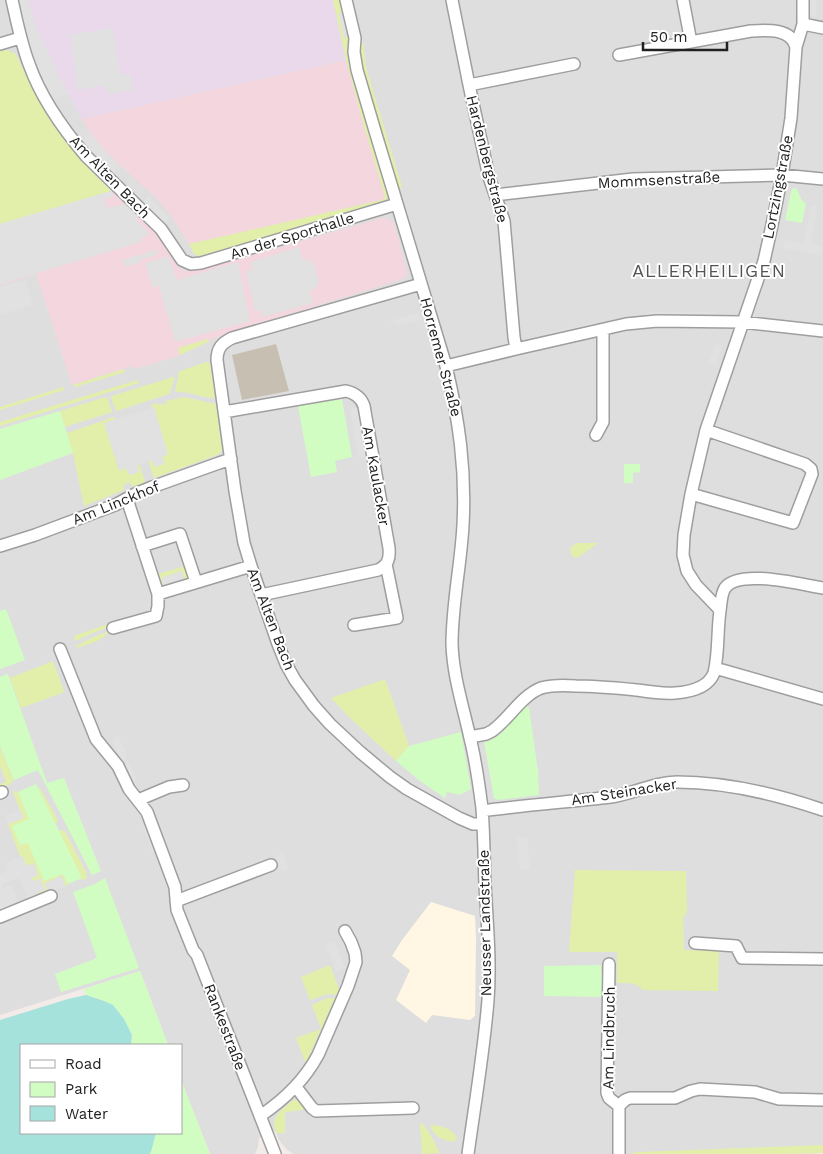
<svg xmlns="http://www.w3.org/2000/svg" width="823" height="1154" viewBox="0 0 823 1154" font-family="'Work Sans',sans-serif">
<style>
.residential{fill:#dfdede}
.commercial{fill:#f3d6de}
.industrial{fill:#e9d9eb}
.education{fill:#fff6e3}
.construction{fill:#c7c0b2}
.grass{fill:#e2efab}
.park{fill:#d1fdc3}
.parking{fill:#e1e1e1}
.water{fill:#a5e2dc}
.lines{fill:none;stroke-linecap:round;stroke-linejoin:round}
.street-casing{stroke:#9e9e9e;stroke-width:14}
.street{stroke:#fff;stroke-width:11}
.labels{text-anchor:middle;stroke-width:4;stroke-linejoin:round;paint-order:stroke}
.street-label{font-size:15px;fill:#212121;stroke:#fff}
.quarter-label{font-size:18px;letter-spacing:1px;fill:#545454;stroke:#fff}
</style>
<rect width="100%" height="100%" fill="#f2ebe7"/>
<path class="residential" d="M0 0H823V1153L787 1154H293L286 1149 279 1140 275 1131 259 1138 258 1147 255 1154H210L181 1080V1045H168L140 971 0 1015Z"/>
<path class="commercial" d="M346 60 363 123 386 197 384 199 382 200 203 242 189 244 169 213 155 197 108 154 94 138 82 119Z
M111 191 154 231 179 268 186 271H192L238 259 382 218H386L394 223 407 271 406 276 400 280 231 332 215 338 175 357 134 369 133 366 72 385 36 274 0 285V224Z"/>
<path class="industrial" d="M28 0H333L346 60 82 119 59 77 33 20Z"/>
<path class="education" d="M431 902 475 916 476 939 475 1016 470 1020 432 1015 426 1023 396 1000 410 970 392 956 402 940Z"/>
<path class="construction" d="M276 344 289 391 242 400 232 355Z"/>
<path class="grass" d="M333 0H340L343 3 346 11 339 13 344 37 351 36V47L348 52 387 192V199L383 203 205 255 199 256 194 254 189 244 382 200 385 197 363 123 346 60Z
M361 42H363L366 67 402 187 399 188 363 66C359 59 359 51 361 42Z
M6 50 16 54C27 78 38 101 52 123 69 148 90 170 111 191L0 224V51Z
M208 339 209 340 208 342 180 355 178 348Z
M206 362 210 363 215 398C202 398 190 391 176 392L175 390 178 378V372Z
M124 369 125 372 75 387 73 385Z
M173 377H175L170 393 169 394 116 411 111 398 112 396Z
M138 380 139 383 0 426V422Z
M64 387V390L0 410V407Z
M106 397 108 399 112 412 65 427 60 411Z
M184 397 216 404 222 449 221 452 217 455 154 478 149 463 150 460H152L164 463 153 407 151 408V405L158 403 159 405 167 403 166 401Z
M114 417 115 420 104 423 119 470 126 468 129 475 139 472 137 465H138L140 466 145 482 132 487 130 482 123 485 124 490 84 506 73 453 67 433Z
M578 543H598L580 556 575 558C570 554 569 551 572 546Z
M185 566 188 578 184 579 181 571 162 578 164 586H162L158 583 155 575Z
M117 620 118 622C111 627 103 629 95 632 88 635 82 638 75 641L74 636 108 624 109 622Z
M109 631C103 641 88 644 77 648L76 646 91 638Z
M53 661 64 692 21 708 10 678Z
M385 679 409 746 396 761 349 717 331 698Z
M0 747 13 778V781L10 784 0 788V784L6 782 0 766Z
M40 788 58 820 56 824 53 825 38 789Z
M16 791 18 792 29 819 19 845 28 842 64 874 68 885 65 886 61 875 58 878 45 883 48 893 37 897 36 894 44 890 32 881 31 878 38 875 34 863 27 866 22 856H20L8 824 23 818 13 792Z
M59 830 65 831 87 874V878L85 880 83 879 79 880 75 867 57 831Z
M575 870 686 871 687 912 683 918 684 950 719 951 718 991 643 990C636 982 627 983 617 983V952H569Z
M330 965 339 989 337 995 328 994 310 1000 301 977Z
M327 998H335L308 1058 305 1062 296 1038 321 1029 312 1005Z
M293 1100H300L305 1108 302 1110 285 1112V1133H276C269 1117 282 1110 293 1100Z
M420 1123H422C430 1133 435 1141 439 1153L422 1154Z
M432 1125C442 1126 452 1128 457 1138 453 1143 452 1142 446 1140 436 1137 436 1135 430 1127Z
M823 1145V1153L787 1154H632V1153L638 1152Z"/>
<path class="park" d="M793 188 797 189 801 199 806 204 802 223 785 220 791 192Z
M342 399 352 457 335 461 337 472 311 477 298 406Z
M60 411 73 453 0 480V429Z
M624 464H640V472L633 473V483H624Z
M6 609 25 660 0 669V611Z
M8 674 47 783 64 778 101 871 92 875 38 770 14 780 0 746V677Z
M528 706 529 708 538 771 539 795 498 800 494 798 484 742 493 739 503 732 519 712Z
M461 732 471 789 460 795 447 792 445 798 420 781 396 761 409 746Z
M36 784 82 878 68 884 63 874 44 881 28 843 20 845 12 826 29 819 18 792Z
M105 878 139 968 61 992 55 974 97 958 73 892 95 884Z
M601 965V973H605L604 997 544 996V966Z
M140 971 168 1045H131L132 1035 124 1019 113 1005 104 1001 86 995 84 989Z
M181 1080 210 1154H149L151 1152 156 1133H181Z"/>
<path class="parking" d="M18 0H28L33 20 59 77 69 94 53 99 42 80 33 59 26 38Z
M809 0H816V16L809 15Z
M346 11 351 36 344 38 339 13Z
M113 28 120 75 131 74 133 90 107 94 105 85 78 90 70 35Z
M90 132 108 154 120 166 112 174 81 140Z
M111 191 113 197 105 199 107 208 125 204 138 217 136 220 150 234 149 235 140 238 141 242 0 284V224Z
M149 196 170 219 164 224 143 202Z
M811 205 818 206 811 244 823 247 821 255 783 248 785 240 804 243Z
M299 247 303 260 307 259 314 264 319 282 315 289 309 291 313 303 263 317 261 310 255 312 246 271 253 269 251 262Z
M156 250 158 254 140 260V263L125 267 122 260Z
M169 256 176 280 238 262 250 321 175 342 159 286 153 288 145 263Z
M25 280 33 305 0 315V287Z
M646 312H712L716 315H647Z
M419 313 421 320 397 326 390 321Z
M599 321V325L550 336 549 333Z
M715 343 722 346 716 366 708 363Z
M154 407 168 454 162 457 164 464 154 467 152 460 137 465 139 472 129 475 126 468 120 471 104 423Z
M361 407 370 456 359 458 350 409Z
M182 571 184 579 164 586 161 578Z
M118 735 127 756 122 765 113 741Z
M128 760 136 780 131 785 124 768Z
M20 810 24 818 8 824 5 816Z
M146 825 156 850 152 852 143 826Z
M527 837 530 869 520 870 517 838Z
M283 853 289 869 282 872 275 856Z
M22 856 27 866 34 863 38 875 31 878 33 881 40 878 45 890 37 893 36 895 37 897 30 900 27 897 19 878 2 884 3 888 11 884 18 901 9 905 10 907 2 911 0 907V874L8 871 6 863Z
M62 876 65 886 48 893 45 883Z
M335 941 345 968 336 972 326 944Z"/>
<path class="water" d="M86 995 104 1001 113 1005 124 1019 132 1035 131 1045H21V1133H156L151 1152 149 1154H0V1020L68 999Z"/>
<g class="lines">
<g class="street-casing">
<path id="street" d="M12 0C17 22 21 43 29 64 41 98 63 129 86 156L161 229 182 260 191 264 201 263 397 204
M346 0 355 38 354 52 357 70 375 131 446 366C459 420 466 469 463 525 461 564 452 604 452 644 453 676 463 706 470 738 476 761 479 785 482 808 484 833 484 859 485 884 487 922 491 961 488 1000 484 1051 475 1103 468 1154
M452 0 469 85 489 177 504 221 514 337 516 349
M683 0 691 42
M803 24 823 28
M0 44 20 38
M619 55 751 31C767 30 791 28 796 47
M469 85 574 64
M495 195 633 179 782 175 823 179
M421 284 232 338C222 343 217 348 217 360L235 491 244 543 251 566 278 644 286 664 295 680 314 706 330 724 360 752 390 777 407 789 459 818 473 824H482
M446 366 516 349 626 324 657 321 742 322 823 331
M224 412 346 391C355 393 361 397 364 406L389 548C390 559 388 565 378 570L261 595
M596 435 603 422V330
M691 494 793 523 812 474 811 469 805 464 706 430
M127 499 158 594 251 566
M0 546 35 535 115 505 137 493 152 487 219 463 231 459
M142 546 180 534 196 582
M720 610 696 585 687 571 683 555 684 535 691 494 706 430 764 261 772 225 782 175 791 118 796 47 803 24V0
M354 625 397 618 386 564
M113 628 156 616 158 606V594
M60 649 96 739 118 766 129 789 147 812 175 887 177 910 193 950 197 955 275 1154
M715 668 823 699
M470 737 486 734 492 731C509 719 521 696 541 688 552 685 564 685 576 686 596 686 616 688 637 690 650 692 663 694 675 693 690 692 708 688 714 673 719 653 717 631 720 611 721 604 721 594 725 588 739 568 802 585 823 588
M0 793 2 792
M138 800 169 787 183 785
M482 811C525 805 568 802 611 797 633 794 654 782 677 782 727 782 776 794 823 810
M176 901 271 865
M0 917 51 896
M695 943 736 946 742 958 823 959
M609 964 607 1093 609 1098 619 1106V1154
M296 1087 312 1108 316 1111 413 1108
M619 1106 625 1100 630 1098H675L691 1091 700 1089 755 1092 779 1099 823 1100
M260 1116C284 1100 304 1081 318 1055L348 986 356 962 355 953 351 942 345 931"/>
</g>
<use href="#street" class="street"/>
</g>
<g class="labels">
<g class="street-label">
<text transform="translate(487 159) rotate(76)" y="5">Hardenbergstraße</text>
<text transform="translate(110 177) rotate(46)" y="5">Am Alten Bach</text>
<text transform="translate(659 180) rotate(-3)" y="5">Mommsenstraße</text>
<text transform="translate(778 187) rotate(-79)" y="5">Lortzingstraße</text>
<text transform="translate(292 236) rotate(-17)" y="5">An der Sporthalle</text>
<text transform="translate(441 357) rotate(75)" y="5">Horremer Straße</text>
<text transform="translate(376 476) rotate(80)" y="5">Am Kaulacker</text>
<text transform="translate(116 503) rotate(-22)" y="5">Am Linckhof</text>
<text transform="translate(271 619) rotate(69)" y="5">Am Alten Bach</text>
<text transform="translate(624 792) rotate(-9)" y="5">Am Steinacker</text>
<text transform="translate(485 923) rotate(-91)" y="5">Neusser Landstraße</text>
<text transform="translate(225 1027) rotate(69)" y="5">Rankestraße</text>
<text transform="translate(609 1038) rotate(-89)" y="5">Am Lindbruch</text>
</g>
<g class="quarter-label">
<text x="709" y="277">ALLERHEILIGEN</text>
</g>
</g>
<rect x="20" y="1044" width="162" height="90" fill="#ffffff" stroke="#a6a6a6"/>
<rect x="30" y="1060" width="25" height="8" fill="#ffffff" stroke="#a6a6a6"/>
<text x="65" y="1069" font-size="15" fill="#212121">Road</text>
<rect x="30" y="1082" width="25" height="15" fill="#d1fdc3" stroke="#a6a6a6"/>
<text x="65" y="1094" font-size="15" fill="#212121">Park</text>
<rect x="30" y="1106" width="25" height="15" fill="#a5e2dc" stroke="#a6a6a6"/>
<text x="65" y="1119" font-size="15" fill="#212121">Water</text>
<path d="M643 42v8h84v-8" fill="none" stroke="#212121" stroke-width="2.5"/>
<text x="650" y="42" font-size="15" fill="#212121" stroke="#ffffff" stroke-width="4" paint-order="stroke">50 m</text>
</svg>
